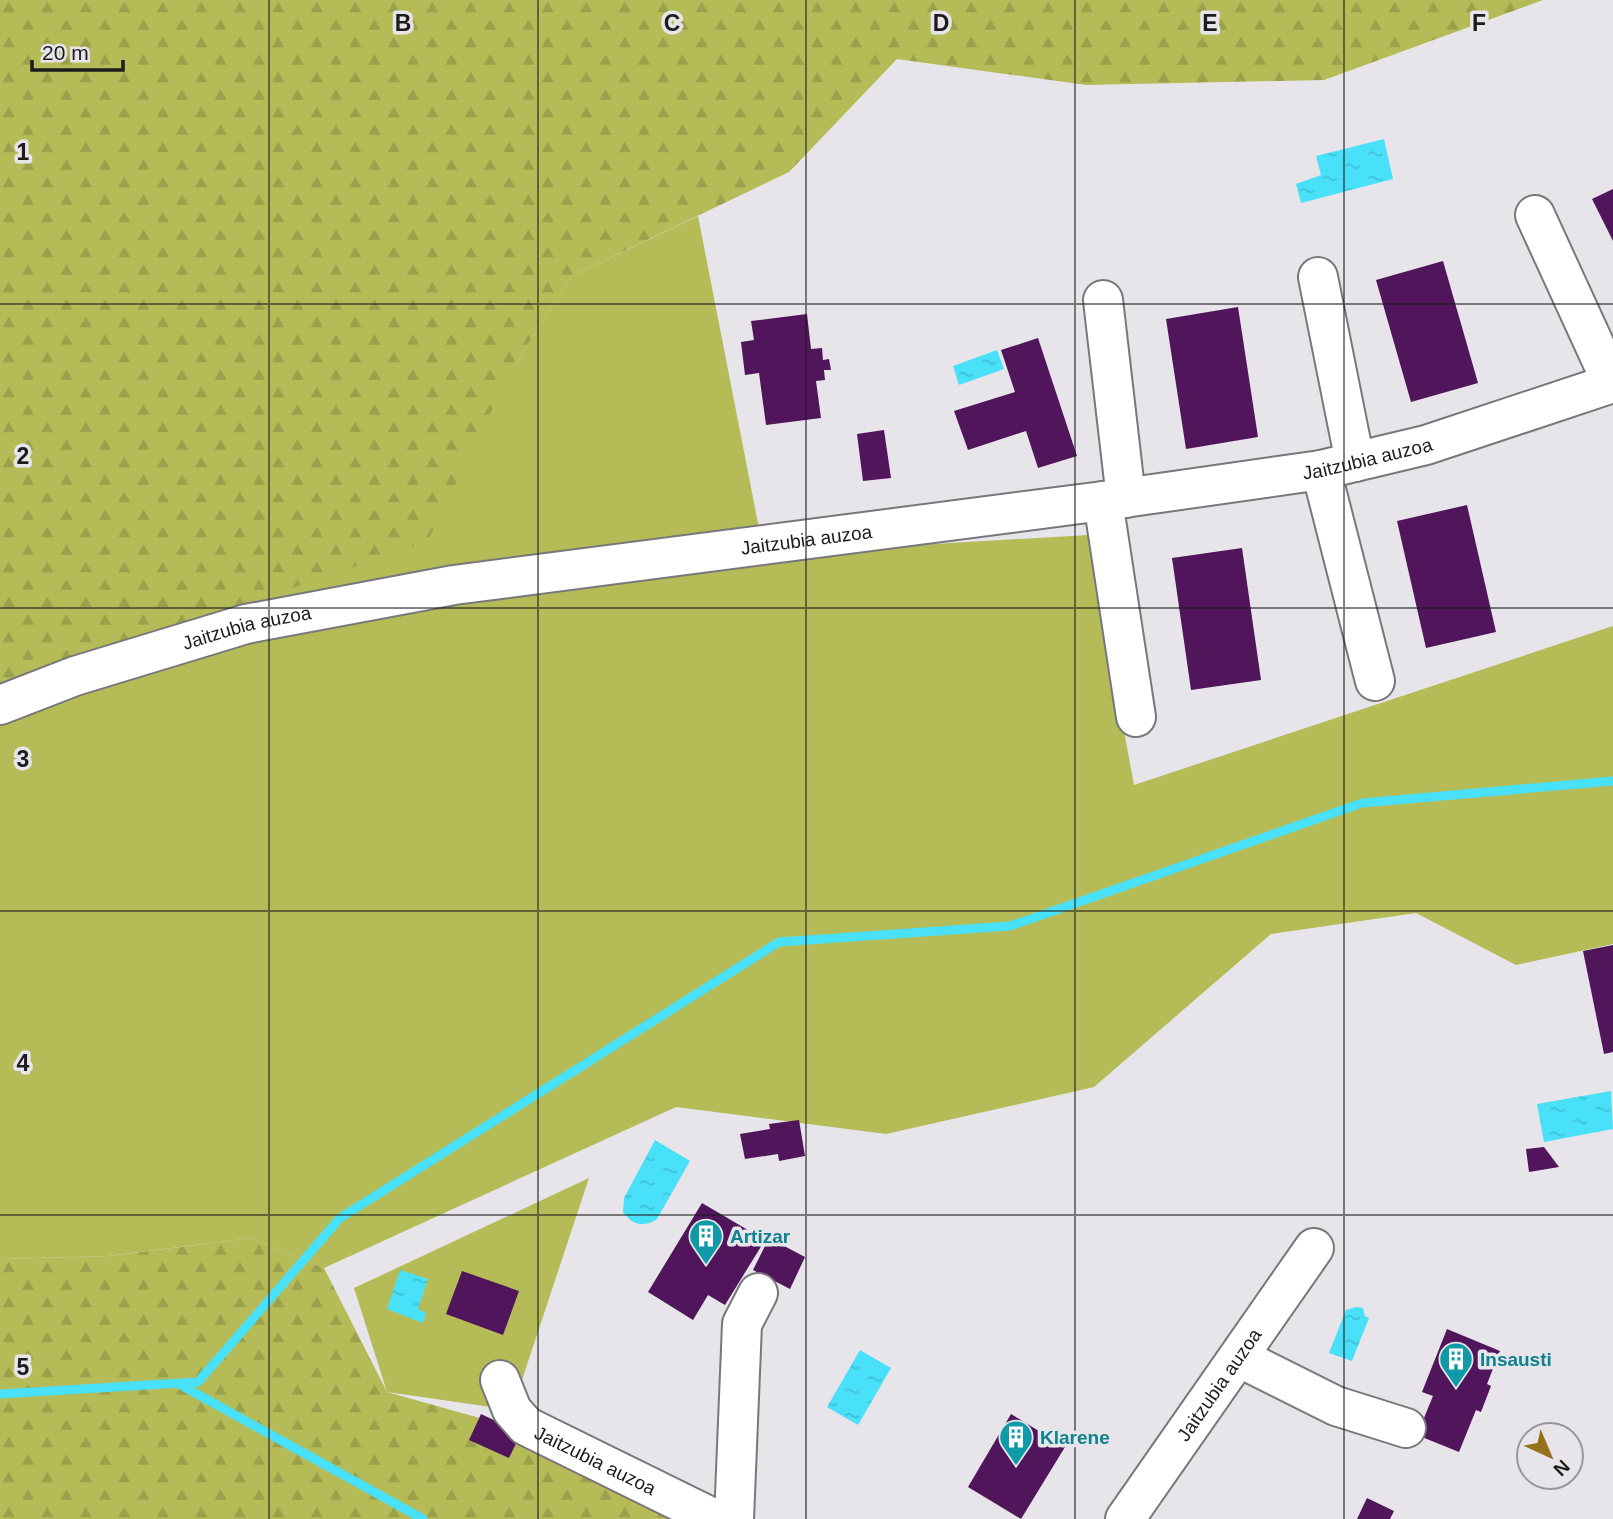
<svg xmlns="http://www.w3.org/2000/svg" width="1613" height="1519" viewBox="0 0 1613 1519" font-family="Arial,sans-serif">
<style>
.green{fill:#b5bb57}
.forest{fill:url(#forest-firs)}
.water{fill:url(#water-ripples)}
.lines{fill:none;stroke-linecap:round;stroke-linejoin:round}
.stream{stroke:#49e0f9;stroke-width:9}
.building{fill:#50155b}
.minor-casing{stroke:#78777b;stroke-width:42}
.minor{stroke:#fff;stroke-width:38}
.grid{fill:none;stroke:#1c1c1d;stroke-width:2;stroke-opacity:0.55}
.labels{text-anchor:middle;stroke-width:7;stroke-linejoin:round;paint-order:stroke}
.street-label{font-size:19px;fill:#1c1c1d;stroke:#e7e5e9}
.culture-label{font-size:19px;font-weight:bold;fill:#0d838f;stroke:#e7e5e9;text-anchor:start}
.grid-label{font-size:23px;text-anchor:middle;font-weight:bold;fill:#1c1c1d;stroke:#e7e5e9;stroke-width:7;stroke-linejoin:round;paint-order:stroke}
</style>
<defs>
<pattern id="forest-firs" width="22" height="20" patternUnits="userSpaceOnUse" patternTransform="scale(1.75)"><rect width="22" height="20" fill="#b5bb57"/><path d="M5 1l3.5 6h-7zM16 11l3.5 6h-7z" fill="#9ba04b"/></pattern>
<pattern id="water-ripples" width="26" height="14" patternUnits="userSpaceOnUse" patternTransform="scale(1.75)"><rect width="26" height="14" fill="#49e0f9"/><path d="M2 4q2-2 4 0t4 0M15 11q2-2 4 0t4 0" fill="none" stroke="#3fc0d5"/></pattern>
</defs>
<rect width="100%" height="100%" fill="#e7e5e9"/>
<path class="green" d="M698 216 764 554 1088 535 1134 785 1613 626V944L1516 965 1416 913 1271 934 1094 1087 886 1134 676 1107 324 1268 251 1238 108 1256 0 1259V701L514 366 572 276Z
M589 1178 512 1410 387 1392 354 1288Z"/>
<path class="forest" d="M0 0H1543L1324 80 1086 85 897 59 789 172 572 276 514 366 427 542 169 630 0 701Z
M251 1238 324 1268 387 1392 519 1429 708 1519H0V1259L109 1256Z"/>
<path class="water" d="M1384 139 1393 179 1301 203 1296 184 1321 175 1316 156Z
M997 350 1004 369 959 385 953 366Z
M1611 1091 1613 1129 1544 1142 1537 1104Z
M655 1140 690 1161 657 1219C644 1228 632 1225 623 1212L624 1198Z
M400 1270 428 1279 418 1309 426 1313 423 1323 387 1309Z
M1356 1307 1363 1308 1365 1316 1369 1318 1352 1361 1329 1353 1346 1310Z
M860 1350 891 1368 858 1425 827 1407Z"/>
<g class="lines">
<path class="stream" d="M179 1384 423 1519
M0 1394 198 1382 340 1218 779 942 1010 926 1362 803 1613 781"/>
</g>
<path class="building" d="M1613 189V241L1592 199Z
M1443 261 1478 383 1411 402 1376 280Z
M1238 307 1258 437 1186 449 1166 319Z
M807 314 811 349 822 348 823 360 829 359 831 370H824L825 380 816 381 821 418 766 425 759 373 745 375 741 342 754 340 751 321Z
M1038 338 1077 456 1038 468 1026 431 968 450 954 411 1015 392 1001 350Z
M884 430 891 478 863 481 857 434Z
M1467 505 1496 632 1426 648 1397 521Z
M1242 548 1261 680 1191 690 1172 558Z
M1613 945V1052L1604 1054 1583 951Z
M799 1120 805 1156 779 1161 778 1154 745 1159 740 1134 770 1129 769 1124Z
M1544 1147 1559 1167 1529 1172 1526 1149Z
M702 1203 765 1240 725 1305 708 1295 693 1320 648 1292Z
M769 1238 805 1257 790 1289 753 1270Z
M462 1271 519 1291 503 1335 446 1314Z
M1447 1329 1500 1351 1487 1384 1491 1386 1481 1412 1476 1410 1459 1452 1417 1435 1433 1396 1422 1392Z
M481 1414 521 1433 509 1458 469 1440Z
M1011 1414 1065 1447 1021 1519 968 1487Z
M1367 1498 1394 1511 1390 1519H1357Z"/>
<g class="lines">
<g class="minor-casing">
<g id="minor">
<path d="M1535 215 1612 383"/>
<path d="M1318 277 1355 462"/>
<path d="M1103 300 1126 498"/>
<path d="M1321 470 1375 681"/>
<path d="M1103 501 1136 717"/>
<path id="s1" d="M0 705 75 676 246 624 454 585 1103 501 1321 470 1426 445 1613 383"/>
<path d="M1240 1358 1336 1406 1406 1428"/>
<path id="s2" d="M500 1380 512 1410 526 1426 715 1519"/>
<path d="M734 1519 742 1324 758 1293"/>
<path id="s3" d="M1125 1519 1314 1248"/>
</g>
</g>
<use href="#minor" class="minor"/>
</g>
<path class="grid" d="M269 0V1519M538 0V1519M806 0V1519M1075 0V1519M1344 0V1519M0 304H1613M0 608H1613M0 911H1613M0 1215H1613"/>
<defs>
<g id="building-pin" transform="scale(1.75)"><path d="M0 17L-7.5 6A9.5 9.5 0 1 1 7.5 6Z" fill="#0f9aa8" stroke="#e7e5e9"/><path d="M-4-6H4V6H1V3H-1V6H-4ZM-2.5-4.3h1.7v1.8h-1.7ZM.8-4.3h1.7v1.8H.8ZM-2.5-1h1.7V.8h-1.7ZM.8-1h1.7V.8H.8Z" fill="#fff"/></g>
</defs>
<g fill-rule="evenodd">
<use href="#building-pin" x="706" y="1236"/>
<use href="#building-pin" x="1456" y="1359"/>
<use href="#building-pin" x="1016" y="1437"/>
</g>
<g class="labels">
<g class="street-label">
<text dy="7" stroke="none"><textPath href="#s1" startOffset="1393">Jaitzubia auzoa</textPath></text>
<text dy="7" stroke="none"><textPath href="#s1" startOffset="826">Jaitzubia auzoa</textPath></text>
<text dy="7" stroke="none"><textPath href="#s1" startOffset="259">Jaitzubia auzoa</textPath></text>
<text dy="7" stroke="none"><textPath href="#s3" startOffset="164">Jaitzubia auzoa</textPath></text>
<text dy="7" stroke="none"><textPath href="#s2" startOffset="131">Jaitzubia auzoa</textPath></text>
</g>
<g class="culture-label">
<text x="730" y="1243">Artizar</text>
<text x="1480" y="1366">Insausti</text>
<text x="1040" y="1444">Klarene</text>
</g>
</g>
<g class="grid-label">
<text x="403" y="31">B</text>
<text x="672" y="31">C</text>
<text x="941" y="31">D</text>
<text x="1210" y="31">E</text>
<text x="1479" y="31">F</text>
<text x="23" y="160">1</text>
<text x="23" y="464">2</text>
<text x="23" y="767">3</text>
<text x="23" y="1071">4</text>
<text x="23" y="1375">5</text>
</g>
<g transform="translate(1550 1456) rotate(136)"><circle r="33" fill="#e7e5e9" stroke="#969597" stroke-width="2"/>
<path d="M0-5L12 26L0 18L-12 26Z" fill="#97701b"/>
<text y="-10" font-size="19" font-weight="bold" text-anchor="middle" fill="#1c1c1d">N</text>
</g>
<path d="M32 60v10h91v-10" fill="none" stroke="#1c1c1d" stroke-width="3.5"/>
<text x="42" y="60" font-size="21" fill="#1c1c1d" stroke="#e7e5e9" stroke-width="5" paint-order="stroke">20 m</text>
</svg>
